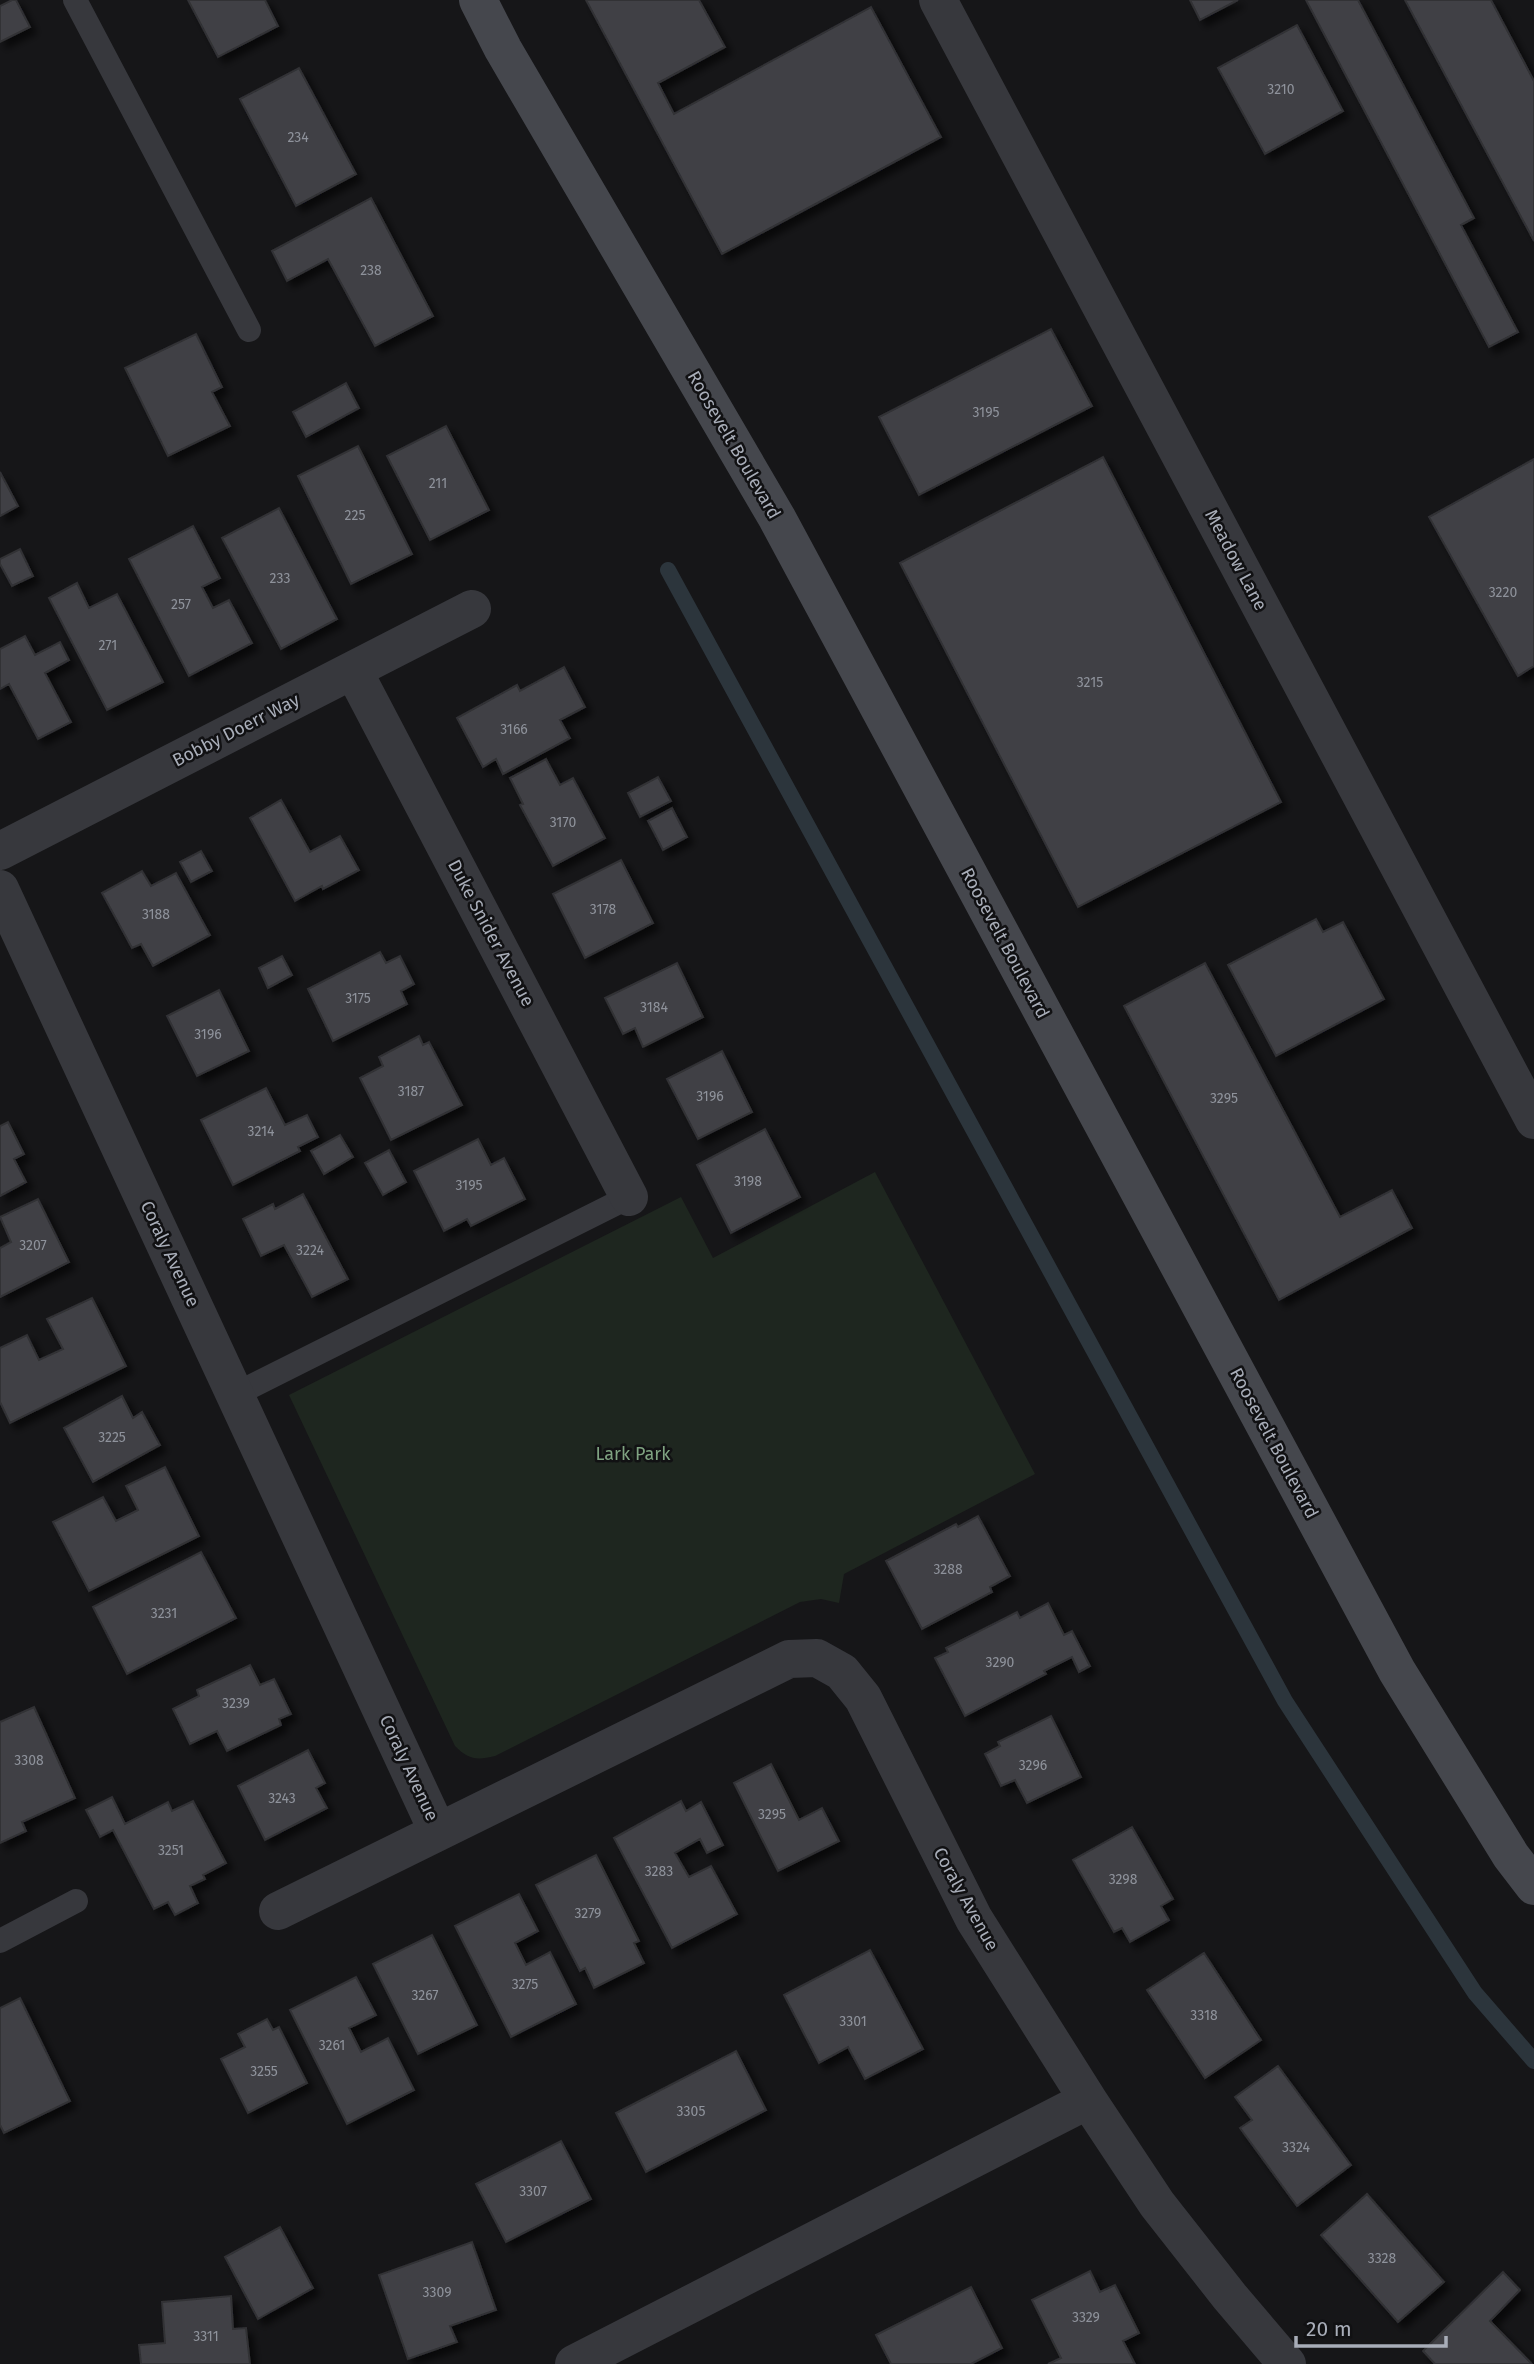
<svg xmlns="http://www.w3.org/2000/svg" width="1534" height="2364" viewBox="0 0 1534 2364" font-family="'Fira Sans',sans-serif">
<style>
.green{fill:#1e261f}
.lines{fill:none;stroke-linecap:round;stroke-linejoin:round}
.stream{stroke:#2c353c;stroke-width:16}
.building{fill:#404145;stroke:#303034;stroke-width:2;filter:url(#shadow)}
.lane{stroke:#37383d;stroke-width:24}
.street{stroke:#37383d;stroke-width:38}
.secondary{stroke:#45474d;stroke-width:38}
.labels{text-anchor:middle;stroke-width:5;stroke-linejoin:round;paint-order:stroke}
.number-label{font-size:14px;fill:#8e929b}
.street-label{font-size:18px;fill:#a8adb8;stroke:#111113}
.park-label{font-size:18px;fill:#7fa381;stroke:#111113}
</style>
<defs>
<filter id="shadow"><feDropShadow dx="6" dy="6" stdDeviation="3.5" flood-color="#0009"/></filter>
</defs>
<rect width="100%" height="100%" fill="#161618"/>
<path class="green" d="M875 1172 1035 1474 844 1574 839 1603 821 1599 800 1602 495 1756C476 1761 468 1759 455 1746L289 1395 681 1197 713 1258Z"/>
<g class="lines">
<path class="stream" d="M668 570 1285 1701 1475 1993 1534 2061"/>
</g>
<path class="building" d="M12 0H16L30 27 0 42V6Z
M188 0H265L278 26 218 57Z
M586 0H699L725 47 658 83 674 114 871 7 941 137 722 254Z
M1190 0H1238L1200 20Z
M1306 0H1358L1474 218 1461 225 1518 332 1489 347Z
M1405 0H1491L1534 81V241Z
M1297 25 1343 111 1265 154 1218 68Z
M299 68 356 174 296 206 240 99Z
M371 198 433 316 375 346 328 259 287 281 272 251Z
M1051 329 1092 406 919 495 879 417Z
M196 334 222 387 212 392 230 426 168 456 125 368Z
M346 383 359 408 306 437 293 412Z
M446 426 489 510 430 540 387 456Z
M358 446 412 554 351 584 298 476Z
M1103 457 1281 802 1078 907 900 563Z
M1534 459V666L1518 676 1429 517Z
M0 472 18 506 0 516Z
M279 508 337 619 281 649 222 538Z
M193 526 220 578 202 587 213 608 229 600 252 643 189 676 129 559Z
M20 549 33 576 12 586 0 564V559Z
M77 583 89 608 117 594 163 682 107 710 49 598Z
M25 636 35 655 60 642 69 660 45 673 71 722 38 739 9 684 0 689V649Z
M564 667 585 707 560 720 570 738 503 774 496 759 483 767 457 718 517 685 520 691Z
M546 759 560 785 573 778 605 838 553 866 520 805 523 804 510 778Z
M658 777 671 801 640 817 628 793Z
M281 800 310 852 340 836 359 870 323 889 322 886 295 901 250 818Z
M672 808 687 837 663 850 648 821Z
M201 851 212 871 191 882 180 862Z
M621 860 653 923 585 958 553 894Z
M142 871 151 886 176 873 210 935 153 966 141 944 132 948 102 893Z
M1316 919 1323 932 1343 922 1384 999 1276 1056 1228 965Z
M380 952 386 963 400 956 414 984 401 991 407 1004 333 1041 308 989Z
M282 956 292 975 268 988 259 968Z
M677 963 703 1017 643 1047 635 1028 623 1034 605 998Z
M1205 963 1340 1217 1392 1190 1412 1228 1279 1300 1124 1006Z
M219 990 249 1051 197 1076 167 1016Z
M419 1036 423 1045 429 1042 462 1105 391 1140 360 1078 383 1066 379 1057Z
M722 1051 752 1112 698 1139 667 1079Z
M266 1088 285 1125 307 1115 318 1137 298 1147 300 1151 233 1185 201 1120Z
M8 1122 24 1154 14 1159 26 1182 0 1196V1126Z
M765 1129 800 1197 731 1233 697 1165Z
M340 1135 353 1157 324 1174 311 1151Z
M478 1139 491 1165 504 1158 525 1199 471 1226 467 1219 444 1231 414 1171Z
M389 1150 406 1182 383 1195 365 1163Z
M303 1194 348 1279 312 1297 284 1245 261 1256 243 1219 273 1204 275 1209Z
M38 1199 69 1262 0 1297V1248L11 1242 0 1217Z
M92 1298 126 1366 10 1423 0 1402V1348L27 1335 39 1360 63 1349 47 1319Z
M122 1396 133 1418 142 1412 160 1445 93 1482 64 1428Z
M165 1467 199 1536 89 1591 53 1522 103 1497 116 1521 138 1510 126 1486Z
M978 1516 1010 1576 990 1587 992 1592 922 1629 886 1561 956 1524 958 1527Z
M201 1552 236 1618 127 1674 93 1607Z
M1048 1603 1064 1635 1072 1631 1090 1666 1079 1672 1072 1657 1044 1671 1046 1674 965 1716 935 1658 948 1652 946 1648 1017 1612 1020 1618Z
M250 1665 260 1685 274 1679 291 1714 279 1719 281 1725 227 1751 217 1731 190 1744 173 1709 199 1696 197 1690Z
M34 1707 75 1798 22 1822 26 1831 0 1843V1722Z
M1051 1716 1081 1777 1027 1803 1015 1780 1001 1786 985 1754 1000 1746 998 1742Z
M308 1750 325 1783 316 1788 327 1808 265 1840 238 1786Z
M771 1764 799 1820 822 1808 839 1841 778 1871 734 1783Z
M112 1797 125 1824 168 1802 172 1811 193 1801 226 1863 203 1875 205 1879 190 1886 198 1903 175 1915 168 1902 154 1909 113 1830 100 1837 86 1810Z
M681 1801 686 1811 701 1802 723 1845 707 1853 700 1839 675 1853 689 1877 711 1866 737 1914 672 1948 614 1838Z
M1132 1827 1173 1899 1161 1906 1169 1920 1130 1942 1122 1928 1114 1932 1073 1860Z
M596 1855 639 1941 634 1943 644 1963 594 1988 585 1968 580 1971 536 1885Z
M519 1894 538 1931 515 1943 526 1965 550 1952 576 2004 511 2037 455 1926Z
M432 1935 477 2025 418 2054 373 1964Z
M870 1950 923 2049 865 2079 848 2047 819 2063 784 1995Z
M1204 1953 1261 2040 1205 2078 1147 1990Z
M356 1977 376 2015 349 2028 361 2052 388 2038 414 2090 347 2124 290 2010Z
M20 1998 70 2101 4 2133 0 2125V2008Z
M267 2019 273 2030 279 2027 307 2083 248 2113 221 2059 245 2047 238 2034Z
M736 2051 766 2110 646 2172 616 2113Z
M1278 2066 1351 2165 1297 2206 1240 2128 1252 2120 1235 2097Z
M561 2141 591 2199 506 2242 476 2184Z
M1367 2194 1444 2282 1398 2322 1321 2235Z
M280 2227 313 2288 258 2319 225 2257Z
M472 2242 496 2310 450 2326 457 2342 408 2359 379 2275Z
M1090 2271 1100 2292 1115 2285 1139 2333 1123 2341 1135 2364H1048L1061 2358 1032 2300Z
M1503 2272 1520 2290 1490 2321 1532 2364H1435L1423 2351Z
M971 2287 1002 2348 971 2364H891L876 2335Z
M231 2296 233 2329 246 2328 250 2364H141L139 2345 165 2343 162 2302Z"/>
<g class="lines">
<path class="lane" d="M75 0 249 330
M236 1394 629 1197
M0 1941 76 1901"/>
<path class="street" d="M938 0 1534 1120
M353 670 629 1197
M0 851 472 609
M0 889 438 1832
M278 1911 789 1659 817 1658 842 1672 863 1698 974 1919 1088 2100 1157 2204 1230 2297 1287 2364
M574 2364 1088 2100"/>
<path class="secondary" d="M478 0 503 49 777 518 1397 1671 1511 1856 1534 1886"/>
</g>
<g class="labels">
<g class="number-label">
<text x="1281" y="94">3210</text>
<text x="298" y="142">234</text>
<text x="371" y="275">238</text>
<text x="986" y="417">3195</text>
<text x="438" y="488">211</text>
<text x="355" y="520">225</text>
<text x="280" y="583">233</text>
<text x="1503" y="597">3220</text>
<text x="181" y="609">257</text>
<text x="108" y="650">271</text>
<text x="1090" y="687">3215</text>
<text x="514" y="734">3166</text>
<text x="563" y="827">3170</text>
<text x="603" y="914">3178</text>
<text x="156" y="919">3188</text>
<text x="358" y="1003">3175</text>
<text x="654" y="1012">3184</text>
<text x="208" y="1039">3196</text>
<text x="411" y="1096">3187</text>
<text x="710" y="1101">3196</text>
<text x="1224" y="1103">3295</text>
<text x="261" y="1136">3214</text>
<text x="748" y="1186">3198</text>
<text x="469" y="1190">3195</text>
<text x="33" y="1250">3207</text>
<text x="310" y="1255">3224</text>
<text x="112" y="1442">3225</text>
<text x="948" y="1574">3288</text>
<text x="164" y="1618">3231</text>
<text x="1000" y="1667">3290</text>
<text x="236" y="1708">3239</text>
<text x="29" y="1765">3308</text>
<text x="1033" y="1770">3296</text>
<text x="282" y="1803">3243</text>
<text x="772" y="1819">3295</text>
<text x="171" y="1855">3251</text>
<text x="659" y="1876">3283</text>
<text x="1123" y="1884">3298</text>
<text x="588" y="1918">3279</text>
<text x="525" y="1989">3275</text>
<text x="425" y="2000">3267</text>
<text x="1204" y="2020">3318</text>
<text x="853" y="2026">3301</text>
<text x="332" y="2050">3261</text>
<text x="264" y="2076">3255</text>
<text x="691" y="2116">3305</text>
<text x="1296" y="2152">3324</text>
<text x="533" y="2196">3307</text>
<text x="1382" y="2263">3328</text>
<text x="437" y="2297">3309</text>
<text x="1086" y="2322">3329</text>
<text x="206" y="2341">3311</text>
</g>
<g class="street-label">
<text transform="translate(734 445) rotate(60)" y="6">Roosevelt Boulevard</text>
<text transform="translate(1236 560) rotate(62)" y="6">Meadow Lane</text>
<text transform="translate(236 730) rotate(-27)" y="6">Bobby Doerr Way</text>
<text transform="translate(491 933) rotate(62)" y="6">Duke Snider Avenue</text>
<text transform="translate(1005 943) rotate(62)" y="6">Roosevelt Boulevard</text>
<text transform="translate(170 1254) rotate(65)" y="6">Coraly Avenue</text>
<text transform="translate(1274 1443) rotate(62)" y="6">Roosevelt Boulevard</text>
<text transform="translate(409 1768) rotate(65)" y="6">Coraly Avenue</text>
<text transform="translate(966 1899) rotate(61)" y="6">Coraly Avenue</text>
</g>
<g class="park-label">
<text x="633" y="1460">Lark Park</text>
</g>
</g>
<path d="M1296 2336v10h150v-10" fill="none" stroke="#a8adb8" stroke-width="3.5"/>
<text x="1306" y="2336" font-size="21" fill="#a8adb8" stroke="#111113" stroke-width="5" paint-order="stroke">20 m</text>
</svg>
